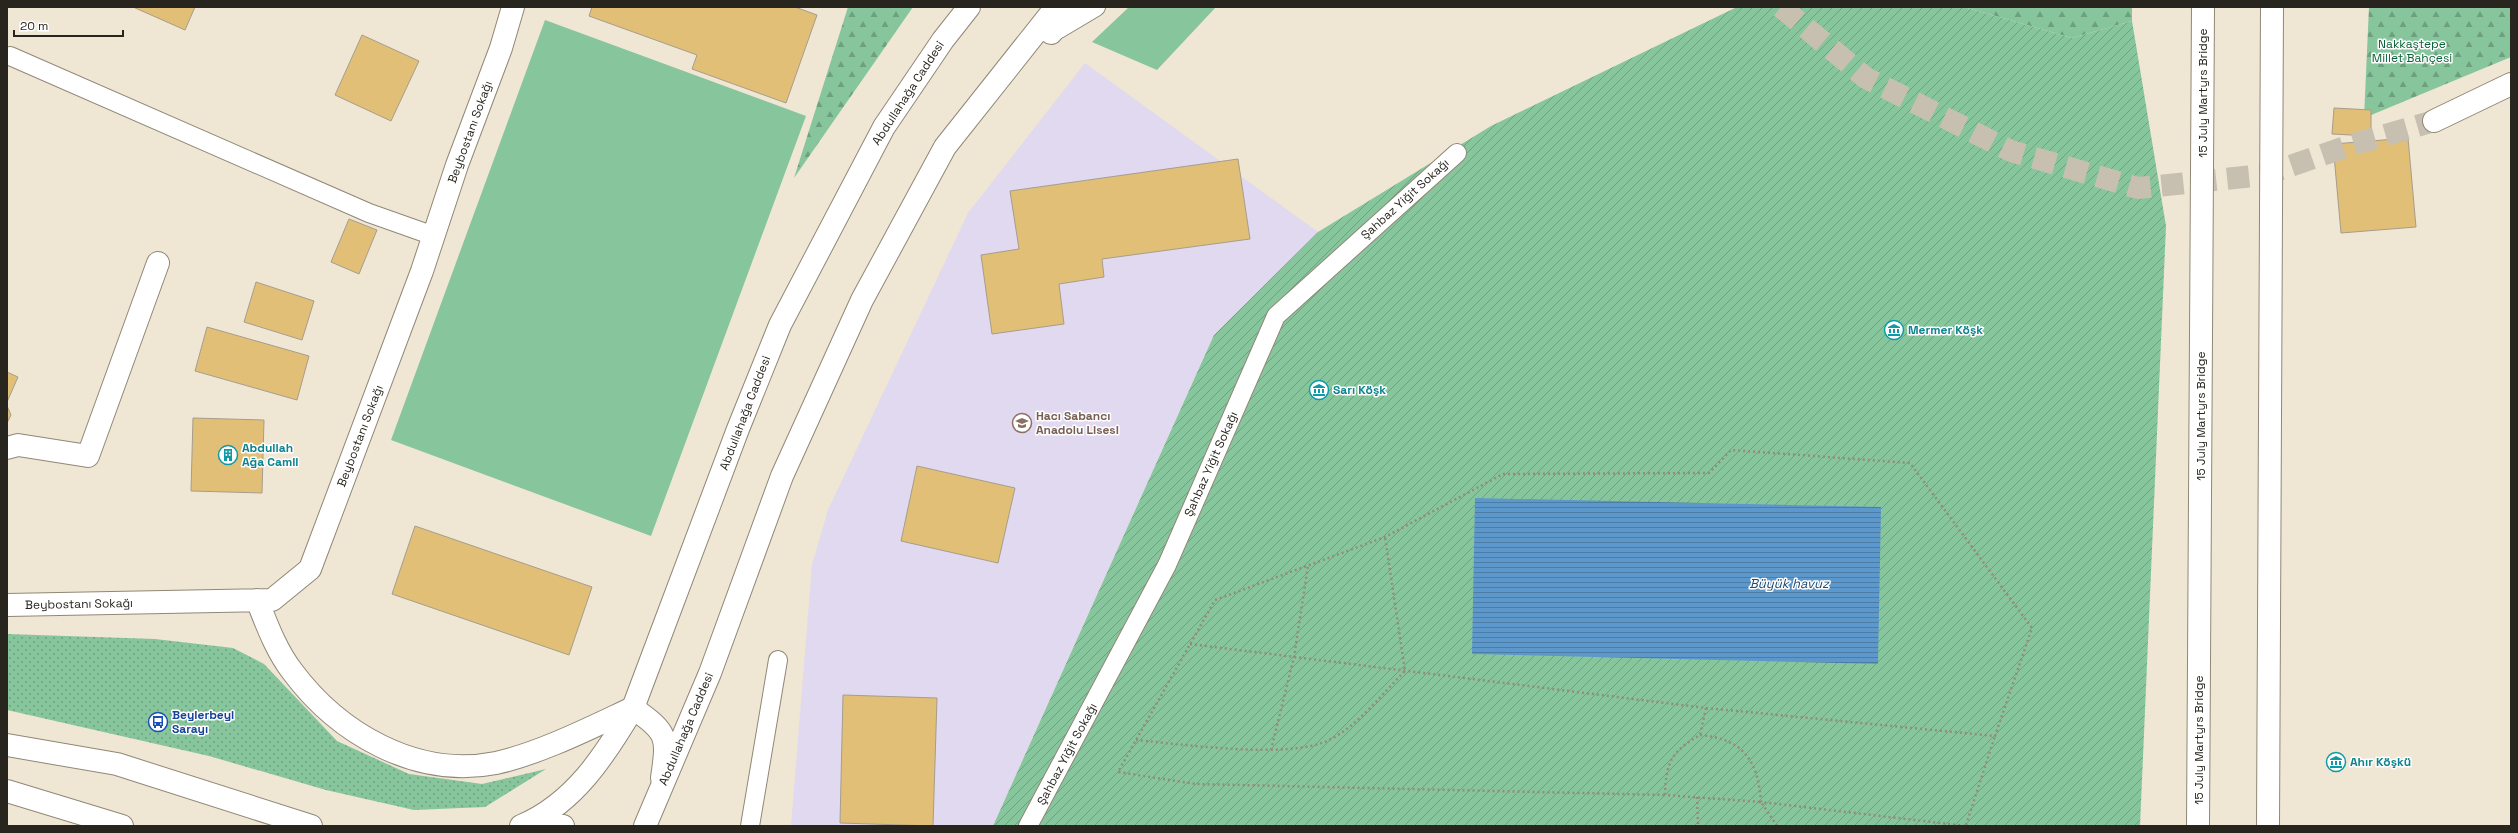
<svg xmlns="http://www.w3.org/2000/svg" width="2518" height="833" viewBox="0 0 2518 833" font-family="'Space Grotesk',sans-serif">
<style>
.education{fill:#e0d9ef}
.grass{fill:#87c59d}
.forest{fill:url(#forest-firs)}
.park{fill:url(#park-dots)}
.garden{fill:url(#garden-furrows)}
.water{fill:url(#water-rules)}
.building{fill:#e2bf76;stroke:#a59d8d}
.lines{fill:none;stroke-linecap:round;stroke-linejoin:round}
.primary-tunnel{stroke:#c7bfb0;stroke-width:22;stroke-dasharray:22 11;stroke-linecap:butt}
.lane-casing{stroke:#908777;stroke-width:20}
.street-casing{stroke:#908777;stroke-width:24}
.secondary-casing{stroke:#908777;stroke-width:24}
.primary-casing{stroke:#908777;stroke-width:24}
.path{stroke:#928c7f;stroke-width:2.5;stroke-dasharray:2 3;stroke-linecap:butt}
.lane{stroke:#fff;stroke-width:18}
.street{stroke:#fff;stroke-width:22}
.secondary{stroke:#fff;stroke-width:22}
.primary{stroke:#fff;stroke-width:22}
.highway-bridge-casing{stroke:#908777;stroke-width:24;stroke-linecap:butt}
.highway-bridge{stroke:#fff;stroke-width:22}
.labels{text-anchor:middle;stroke-width:3;stroke-linejoin:round;paint-order:stroke}
.park-label{font-size:12px;fill:#0b6238;stroke:#fff}
.street-label{font-size:12px;fill:#28251e;stroke:#fff}
.culture-label{font-size:12px;font-weight:bold;fill:#0d838f;stroke:#fff;text-anchor:start}
.education-label{font-size:12px;font-weight:bold;fill:#785e54;stroke:#fff;text-anchor:start}
.transit-label{font-size:12px;font-weight:bold;fill:#164399;stroke:#fff;text-anchor:start}
.water-label{font-size:13px;font-style:italic;fill:#1d496d;stroke:#fff}
</style>
<defs>
<pattern id="forest-firs" width="22" height="20" patternUnits="userSpaceOnUse"><rect width="22" height="20" fill="#87c59d"/><path d="M5 1l3.5 6h-7zM16 11l3.5 6h-7z" fill="#6ea07f"/></pattern>
<pattern id="park-dots" width="8" height="8" patternUnits="userSpaceOnUse"><rect width="8" height="8" fill="#87c59d"/><path d="M2 2h.1M6 6h.1" fill="none" stroke="#6ea07f" stroke-width="1.8" stroke-linecap="round"/></pattern>
<pattern id="garden-furrows" width="10" height="10" patternUnits="userSpaceOnUse"><rect width="10" height="10" fill="#87c59d"/><path d="M-1 1l2-2M0 10L10 0M9 11l2-2" fill="none" stroke="#6ea07f"/></pattern>
<pattern id="water-rules" width="6" height="5" patternUnits="userSpaceOnUse"><rect width="6" height="5" fill="#5d98cc"/><path d="M0 2.5h6" fill="none" stroke="#4d7ca5"/></pattern>
</defs>
<rect width="100%" height="100%" fill="#efe6d4"/>
<path class="education" d="M1085 63 1318 232 1214 335 993 826H791L812 565 828 510 968 213Z"/>
<path class="grass" d="M1129 7H1216L1157 70 1092 42Z
M545 20 806 116 651 536 391 440Z"/>
<path class="forest" d="M848 7H913L794 178Z
M1964 7H2132V21L2072 38Z
M2369 7H2511V57L2364 118Z"/>
<path class="park" d="M7 634 155 639 233 648 264 664 337 741 409 774 482 784 546 769 485 807 414 810 326 790 209 756 7 710Z"/>
<path class="garden" d="M1737 7H1964L2072 38 2132 21 2166 226 2140 826H993L1214 335 1318 232 1491 126Z"/>
<path class="water" d="M1475 498 1881 507 1878 664 1472 654Z"/>
<path class="building" d="M133 7H195L185 30Z
M592 7H795L817 15 786 103 692 69 697 55 589 16Z
M362 35 419 61 391 121 335 95Z
M2334 108 2371 110V136L2332 134Z
M2408 138 2416 227 2341 233 2333 144Z
M1238 159 1250 239 1102 259 1104 277 1059 284 1064 324 992 334 981 255 1019 249 1010 191Z
M349 219 377 230 359 274 331 262Z
M256 282 314 301 302 340 244 322Z
M207 327 309 356 297 400 195 371Z
M7 372 18 377 7 402Z
M7 406 11 415 7 423Z
M193 418 264 420 262 493 191 491Z
M917 466 1015 488 998 563 901 541Z
M415 526 592 587 569 655 392 594Z
M843 695 937 698 933 826 840 823Z"/>
<g class="lines">
<path class="primary-tunnel" d="M1781 7 1866 78 2011 151 2138 188 2264 175 2351 145 2434 121"/>
<g class="lane-casing">
<path id="lane" d="M1059 29 1096 7
M10 56 369 213 434 236
M750 826 778 660
M1028 826 1167 565 1276 316 1457 153"/>
</g>
<g class="street-casing">
<path id="street" d="M7 448 18 445 88 456 158 263
M633 708C668 733 668 736 662 778"/>
</g>
<g class="secondary-casing">
<path id="secondary" d="M257 600C267 625 276 650 292 671 338 733 416 779 496 763 541 753 592 727 633 708
M7 605 272 600 310 569 422 271 457 165 501 48 513 7"/>
</g>
<g class="primary-casing">
<path id="primary" d="M1051 33 1074 7
M2434 121 2511 84
M7 745 117 764 311 826
M7 791 122 826
M535 820 563 826
M521 826C574 804 605 755 633 708L738 429 780 325 884 127 943 40 969 7
M645 826 710 673 782 476 862 300 945 147 1056 7"/>
</g>
<path class="path" d="M1190 644 1706 708 1995 736 2032 628 1910 463 1731 450 1709 473 1503 474 1385 537 1215 600 1118 772 1196 784 1665 795
M1706 708 1700 735C1671 752 1666 762 1665 795L1761 802 1777 826
M1700 735C1743 739 1758 760 1761 802L1966 826
M1136 740C1183 744 1289 760 1329 740 1358 726 1382 694 1405 671L1385 537
M1271 750 1294 657 1308 566
M1697 797 1698 826
M1966 825 1995 736"/>
<use href="#lane" class="lane"/>
<use href="#street" class="street"/>
<use href="#secondary" class="secondary"/>
<use href="#primary" class="primary"/>
<g class="highway-bridge-casing">
<path id="highway-bridge" d="M2198 826 2203 7
M2268 826 2272 7"/>
</g>
<use href="#highway-bridge" class="highway-bridge"/>
</g>
<defs>
<g id="museum-ring" transform="scale(1)"><circle r="9.5" fill="#fff" stroke="#0f9aa8" stroke-width="1.5"/><path d="M0-6L6-3V-2H-6V-3ZM-5-1h2V3h-2ZM-1-1h2V3h-2ZM3-1h2V3H3ZM-6 4H6V6H-6Z" fill="#0f9aa8"/></g>
<g id="school-ring" transform="scale(1)"><circle r="9.5" fill="#fff" stroke="#8d6e63" stroke-width="1.5"/><path d="M0-5L7-2L0 1L-7-2ZM-4 1L0 2.5L4 1V4Q0 6-4 4Z" fill="#8d6e63"/></g>
<g id="building-ring" transform="scale(1)"><circle r="9.5" fill="#fff" stroke="#0f9aa8" stroke-width="1.5"/><path d="M-4-6H4V6H1V3H-1V6H-4ZM-2.5-4.3h1.7v1.8h-1.7ZM.8-4.3h1.7v1.8H.8ZM-2.5-1h1.7V.8h-1.7ZM.8-1h1.7V.8H.8Z" fill="#0f9aa8"/></g>
<g id="bus-ring" transform="scale(1)"><circle r="9.5" fill="#fff" stroke="#1a4fb4" stroke-width="1.5"/><path d="M-5-6H5V4H4V6H2V4H-2V6H-4V4H-5ZM-3.5-4V0h7V-4ZM-3.5 1.2v1.5H-2V1.2ZM2 1.2v1.5H3.5V1.2Z" fill="#1a4fb4"/></g>
</defs>
<g fill-rule="evenodd">
<use href="#museum-ring" x="1894" y="330"/>
<use href="#museum-ring" x="1319" y="390"/>
<use href="#school-ring" x="1022" y="423"/>
<use href="#building-ring" x="228" y="455"/>
<use href="#bus-ring" x="158" y="722"/>
<use href="#museum-ring" x="2336" y="762"/>
</g>
<g class="labels">
<g class="park-label">
<text x="2412" y="48">Nakkaştepe<tspan x="2412" dy="14">Millet Bahçesi</tspan></text>
</g>
<g class="street-label">
<text transform="translate(908 93) rotate(-57)" y="4">Abdullahağa Caddesi</text>
<text transform="translate(2203 93) rotate(-90)" y="4">15 July Martyrs Bridge</text>
<text transform="translate(470 132) rotate(-70)" y="4">Beybostanı Sokağı</text>
<text transform="translate(1405 199) rotate(-42)" y="4">Şahbaz Yiğit Sokağı</text>
<text transform="translate(745 413) rotate(-69)" y="4">Abdullahağa Caddesi</text>
<text transform="translate(2201 416) rotate(-90)" y="4">15 July Martyrs Bridge</text>
<text transform="translate(360 436) rotate(-69)" y="4">Beybostanı Sokağı</text>
<text transform="translate(1211 464) rotate(-66)" y="4">Şahbaz Yiğit Sokağı</text>
<text transform="translate(79 604) rotate(-1)" y="4">Beybostanı Sokağı</text>
<text transform="translate(686 729) rotate(-67)" y="4">Abdullahağa Caddesi</text>
<text transform="translate(2199 740) rotate(-90)" y="4">15 July Martyrs Bridge</text>
<text transform="translate(1067 754) rotate(-62)" y="4">Şahbaz Yiğit Sokağı</text>
</g>
<g class="culture-label">
<text x="1908" y="334">Mermer Köşk</text>
<text x="1333" y="394">Sarı Köşk</text>
<text x="242" y="452">Abdullah<tspan x="242" dy="14">Ağa Camii</tspan></text>
<text x="2350" y="766">Ahır Köşkü</text>
</g>
<g class="education-label">
<text x="1036" y="420">Hacı Sabancı<tspan x="1036" dy="14">Anadolu Lisesi</tspan></text>
</g>
<g class="transit-label">
<text x="172" y="719">Beylerbeyi<tspan x="172" dy="14">Sarayı</tspan></text>
</g>
<g class="water-label">
<text x="1789" y="588">Büyük havuz</text>
</g>
</g>
<rect width="2518" height="833" fill="none" stroke="#28251e" stroke-width="16"/>
<path d="M14 30v6h109v-6" fill="none" stroke="#28251e" stroke-width="2"/>
<text x="20" y="30" font-size="12" fill="#28251e" stroke="#ffffff" stroke-width="3" paint-order="stroke">20 m</text>
</svg>
